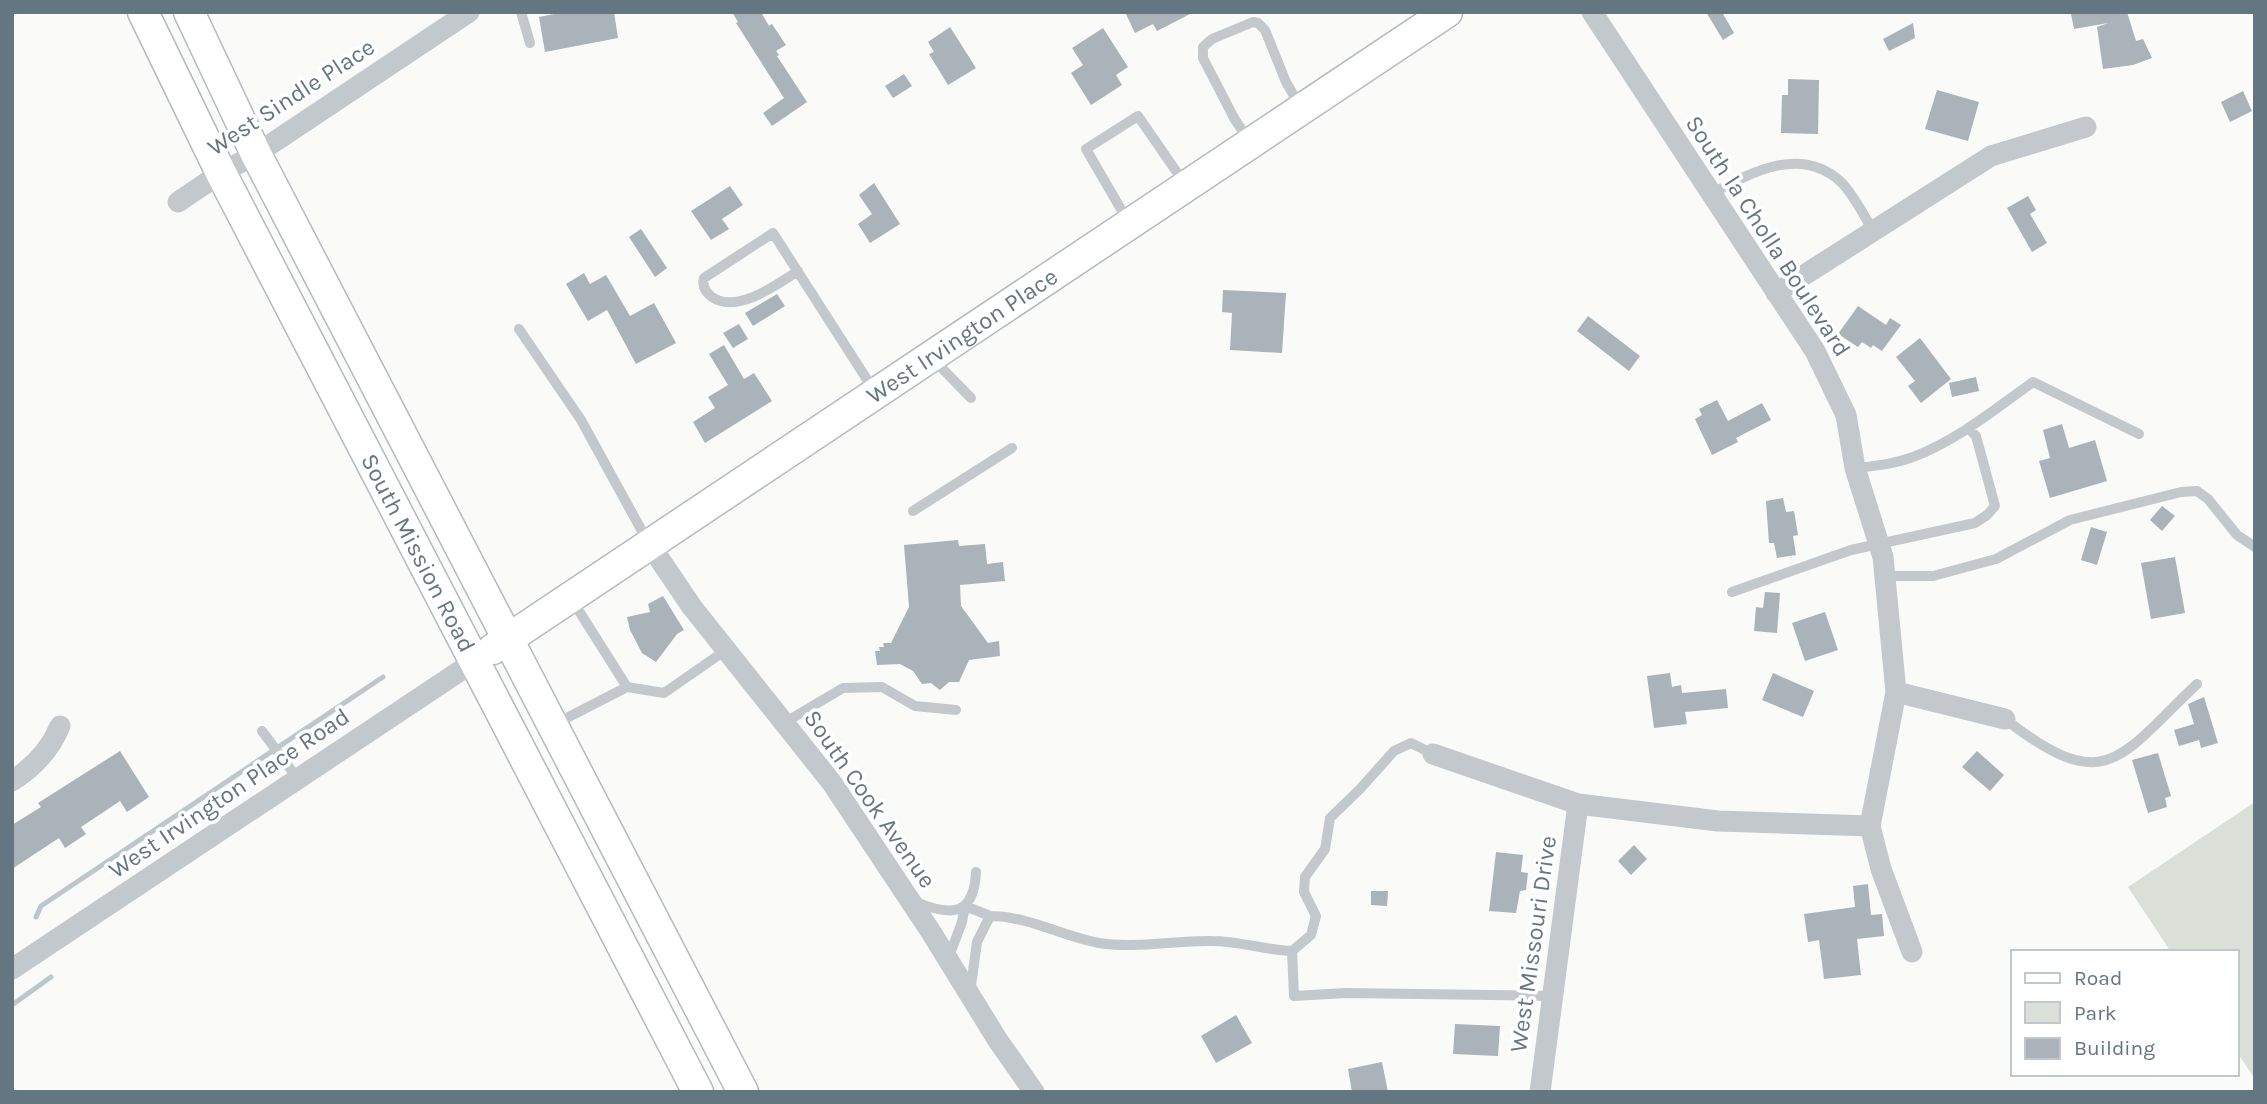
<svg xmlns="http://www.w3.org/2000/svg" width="2267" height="1104" viewBox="0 0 2267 1104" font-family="Karla,sans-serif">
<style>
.green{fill:#dadfd7}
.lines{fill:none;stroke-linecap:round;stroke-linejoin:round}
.stream{stroke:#bbc7cb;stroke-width:5}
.building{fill:#aab3b9}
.secondary-casing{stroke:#b3babf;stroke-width:33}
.lane{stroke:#c3c8cc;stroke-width:10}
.street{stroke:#c3c8cc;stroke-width:21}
.secondary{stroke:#fff;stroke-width:30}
.labels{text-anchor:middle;stroke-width:7;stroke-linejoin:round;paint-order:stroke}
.street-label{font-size:24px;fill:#657683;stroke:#fff}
</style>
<rect width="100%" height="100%" fill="#fafaf8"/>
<path class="green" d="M2255 802V1079L2237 1052V952H2171L2128 887Z"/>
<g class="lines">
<path class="stream" d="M36 917 41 906 383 677
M12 1005 51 977"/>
</g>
<path class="building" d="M564 12H614L618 38 545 52 539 17Z
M732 12H761L769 26 772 24 786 45 776 51 779 55 777 56 807 102 772 126 763 113 784 98 736 23 738 22Z
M1125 12H1194L1157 31 1153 24 1135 33Z
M1706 12H1722L1734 33 1723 40Z
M2080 12H2127L2136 41 2143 39 2152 58 2133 65 2103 69 2097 27 2108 23 2074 29 2071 14Z
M1913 23 1915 38 1889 51 1883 39Z
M950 27 976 68 948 85 929 54 934 52 928 42Z
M1103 28 1128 67 1116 75 1122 85 1091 105 1071 73 1083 65 1072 48Z
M904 74 912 86 893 98 885 86Z
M1788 79 1819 80 1818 134 1781 133 1782 95H1788Z
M1937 90 1979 102 1968 141 1925 129Z
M2243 91 2252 111 2230 122 2221 102Z
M874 183 900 224 870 243 858 224 872 214 859 195Z
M730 186 743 205 722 219 729 229 711 240 691 211Z
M2028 196 2036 210 2030 214 2047 243 2032 252 2007 208Z
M641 229 667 268 655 277 629 237Z
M584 273 590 284 606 275 630 316 654 303 676 343 636 364 607 310 588 321 566 284Z
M1223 290 1286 293 1282 353 1230 350 1232 313 1222 312Z
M777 294 785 306 753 326 745 313Z
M1858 306 1886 325 1890 318 1901 325 1882 351 1873 345 1871 348 1862 342 1858 347 1838 334Z
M1588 316 1640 356 1629 371 1577 331Z
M739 324 748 339 733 348 723 333Z
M1920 338 1951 379 1921 403 1908 386 1915 381 1896 357Z
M724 345 744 379 754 373 772 401 705 443 693 422 715 408 708 397 728 385 709 354Z
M1976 377 1979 391 1952 397 1949 383Z
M1717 400 1728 421 1762 403 1771 420 1736 438 1738 442 1712 455 1695 419 1702 415 1699 409Z
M2062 424 2069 448 2095 440 2107 481 2050 498 2039 461 2050 458 2043 430Z
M1783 498 1786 512 1794 511 1798 535 1793 536 1796 555 1777 558 1774 543H1769L1766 501Z
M2162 506 2175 516 2162 531 2150 520Z
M2091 527 2107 532 2097 565 2081 560Z
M958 540 959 546 985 544 987 564 1003 562 1005 581 960 585 961 606 988 643 999 641 1000 656 969 660 959 682H949L940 690 931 683 922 684 913 671 900 664 877 665 875 651H880L879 647H884L883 643H891L909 607 904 545Z
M2175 557 2185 613 2151 619 2141 563Z
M1765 592 1780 593 1777 633 1754 631 1756 607 1763 608Z
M663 596 684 630 677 634 656 662 642 653 630 630 627 617 650 612 648 604Z
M1825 612 1838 650 1805 661 1792 623Z
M1670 673 1672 687 1681 685 1682 693 1726 689 1728 708 1685 712 1687 724 1654 728 1647 676Z
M1773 673 1814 691 1803 717 1762 700Z
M2204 697 2218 743 2201 748 2199 740 2179 746 2174 730 2194 724 2188 704Z
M120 751 149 797 127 812 120 801 81 827 86 834 65 848 59 838 12 869V825L41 807 38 803Z
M1977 751 2004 775 1990 791 1962 767Z
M2158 753 2171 796 2165 798 2167 807 2148 813 2132 760Z
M1634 845 1647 859 1631 875 1618 861Z
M1496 852 1523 855 1521 872 1528 873 1526 890 1520 891 1516 913 1489 911Z
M1868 884 1871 915 1882 914 1884 936 1857 939 1861 975 1824 979 1819 940 1808 942 1804 914 1855 907 1853 886Z
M1371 891H1388L1387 906 1371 905Z
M1236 1015 1252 1043 1216 1063 1201 1036Z
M1455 1024 1500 1026 1498 1056 1453 1054Z
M1382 1062 1388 1092H1352L1348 1069Z"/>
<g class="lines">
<g class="secondary-casing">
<g id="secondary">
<path id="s1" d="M143 12 221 173 698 1092"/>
<path d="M189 12 256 154 743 1092"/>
<path id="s2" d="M493 649 1447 12"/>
</g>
</g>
<path class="lane" d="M521 12 530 43
M1249 141 1234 118 1203 58V47L1212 39 1253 22 1258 23 1265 30 1286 82 1301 108
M1711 194C1752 172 1801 145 1841 182 1854 195 1864 216 1874 232
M1129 223 1086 149 1138 116 1185 184
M798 271C777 285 736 314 712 297 705 292 702 286 704 278L773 233 875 392
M519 329 581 420 648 542
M931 357 971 398
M1855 468C1875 466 1894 464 1913 457 1958 440 1995 409 2033 382L2139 434
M913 511 1012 448
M1885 576H1933L1996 559 2070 520 2181 492 2197 491 2208 499 2237 535 2255 547
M1732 592 1851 550 1975 523 1987 515 1995 506 1976 436 1968 428
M572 600 627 687
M2005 719C2106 798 2119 758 2197 684
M784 723 843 688 882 687 915 706 956 710
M555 724 627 687 664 693 726 650
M262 731 298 779
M916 902C950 916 974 917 976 872
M990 916C1028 916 1061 936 1099 943 1133 949 1177 940 1212 941 1239 941 1265 950 1292 951L1294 996 1346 993 1553 996
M1292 951 1311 935 1316 916 1304 892 1305 877 1325 849 1330 818 1360 789 1394 751 1411 743 1433 754
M948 959 962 922 965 906 990 916 977 942 970 993"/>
<path class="street" d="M1592 12 1815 351 1846 415 1855 468 1883 557 1896 692 1870 826 1881 869 1912 952
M178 202 221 173 256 154 469 12
M1776 293 1991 156 2086 127
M650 545 692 607 832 783 931 932 997 1039 1034 1092
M1896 692 2005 719
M1433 754 1578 804 1718 821 1870 826
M12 781C34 767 50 750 60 726
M12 969 475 661
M1540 1092 1578 804"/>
<use href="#secondary" class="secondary"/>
</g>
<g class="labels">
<g class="street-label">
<text transform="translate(291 97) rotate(-33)" y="8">West Sindle Place</text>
<text transform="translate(1768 236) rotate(57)" y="8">South la Cholla Boulevard</text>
<text dy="8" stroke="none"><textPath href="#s2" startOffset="564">West Irvington Place</textPath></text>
<text dy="8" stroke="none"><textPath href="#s1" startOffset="607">South Mission Road</textPath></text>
<text transform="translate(229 793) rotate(-34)" y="8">West Irvington Place Road</text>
<text transform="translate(870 799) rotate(55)" y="8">South Cook Avenue</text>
<text transform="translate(1533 944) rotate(-82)" y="8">West Missouri Drive</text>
</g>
</g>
<rect width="2267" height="1104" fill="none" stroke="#657683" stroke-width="28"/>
<rect x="2011" y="950" width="228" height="126" fill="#ffffff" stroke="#c1c8cd" stroke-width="2"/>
<rect x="2025" y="973" width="35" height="10" fill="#ffffff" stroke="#c1c8cd" stroke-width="2"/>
<text x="2074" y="985" font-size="21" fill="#657683">Road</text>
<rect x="2025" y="1002" width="35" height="21" fill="#dadfd7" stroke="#c1c8cd" stroke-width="2"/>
<text x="2074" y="1020" font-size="21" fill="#657683">Park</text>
<rect x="2025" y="1038" width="35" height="21" fill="#aab3b9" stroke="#c1c8cd" stroke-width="2"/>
<text x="2074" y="1055" font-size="21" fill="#657683">Building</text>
</svg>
